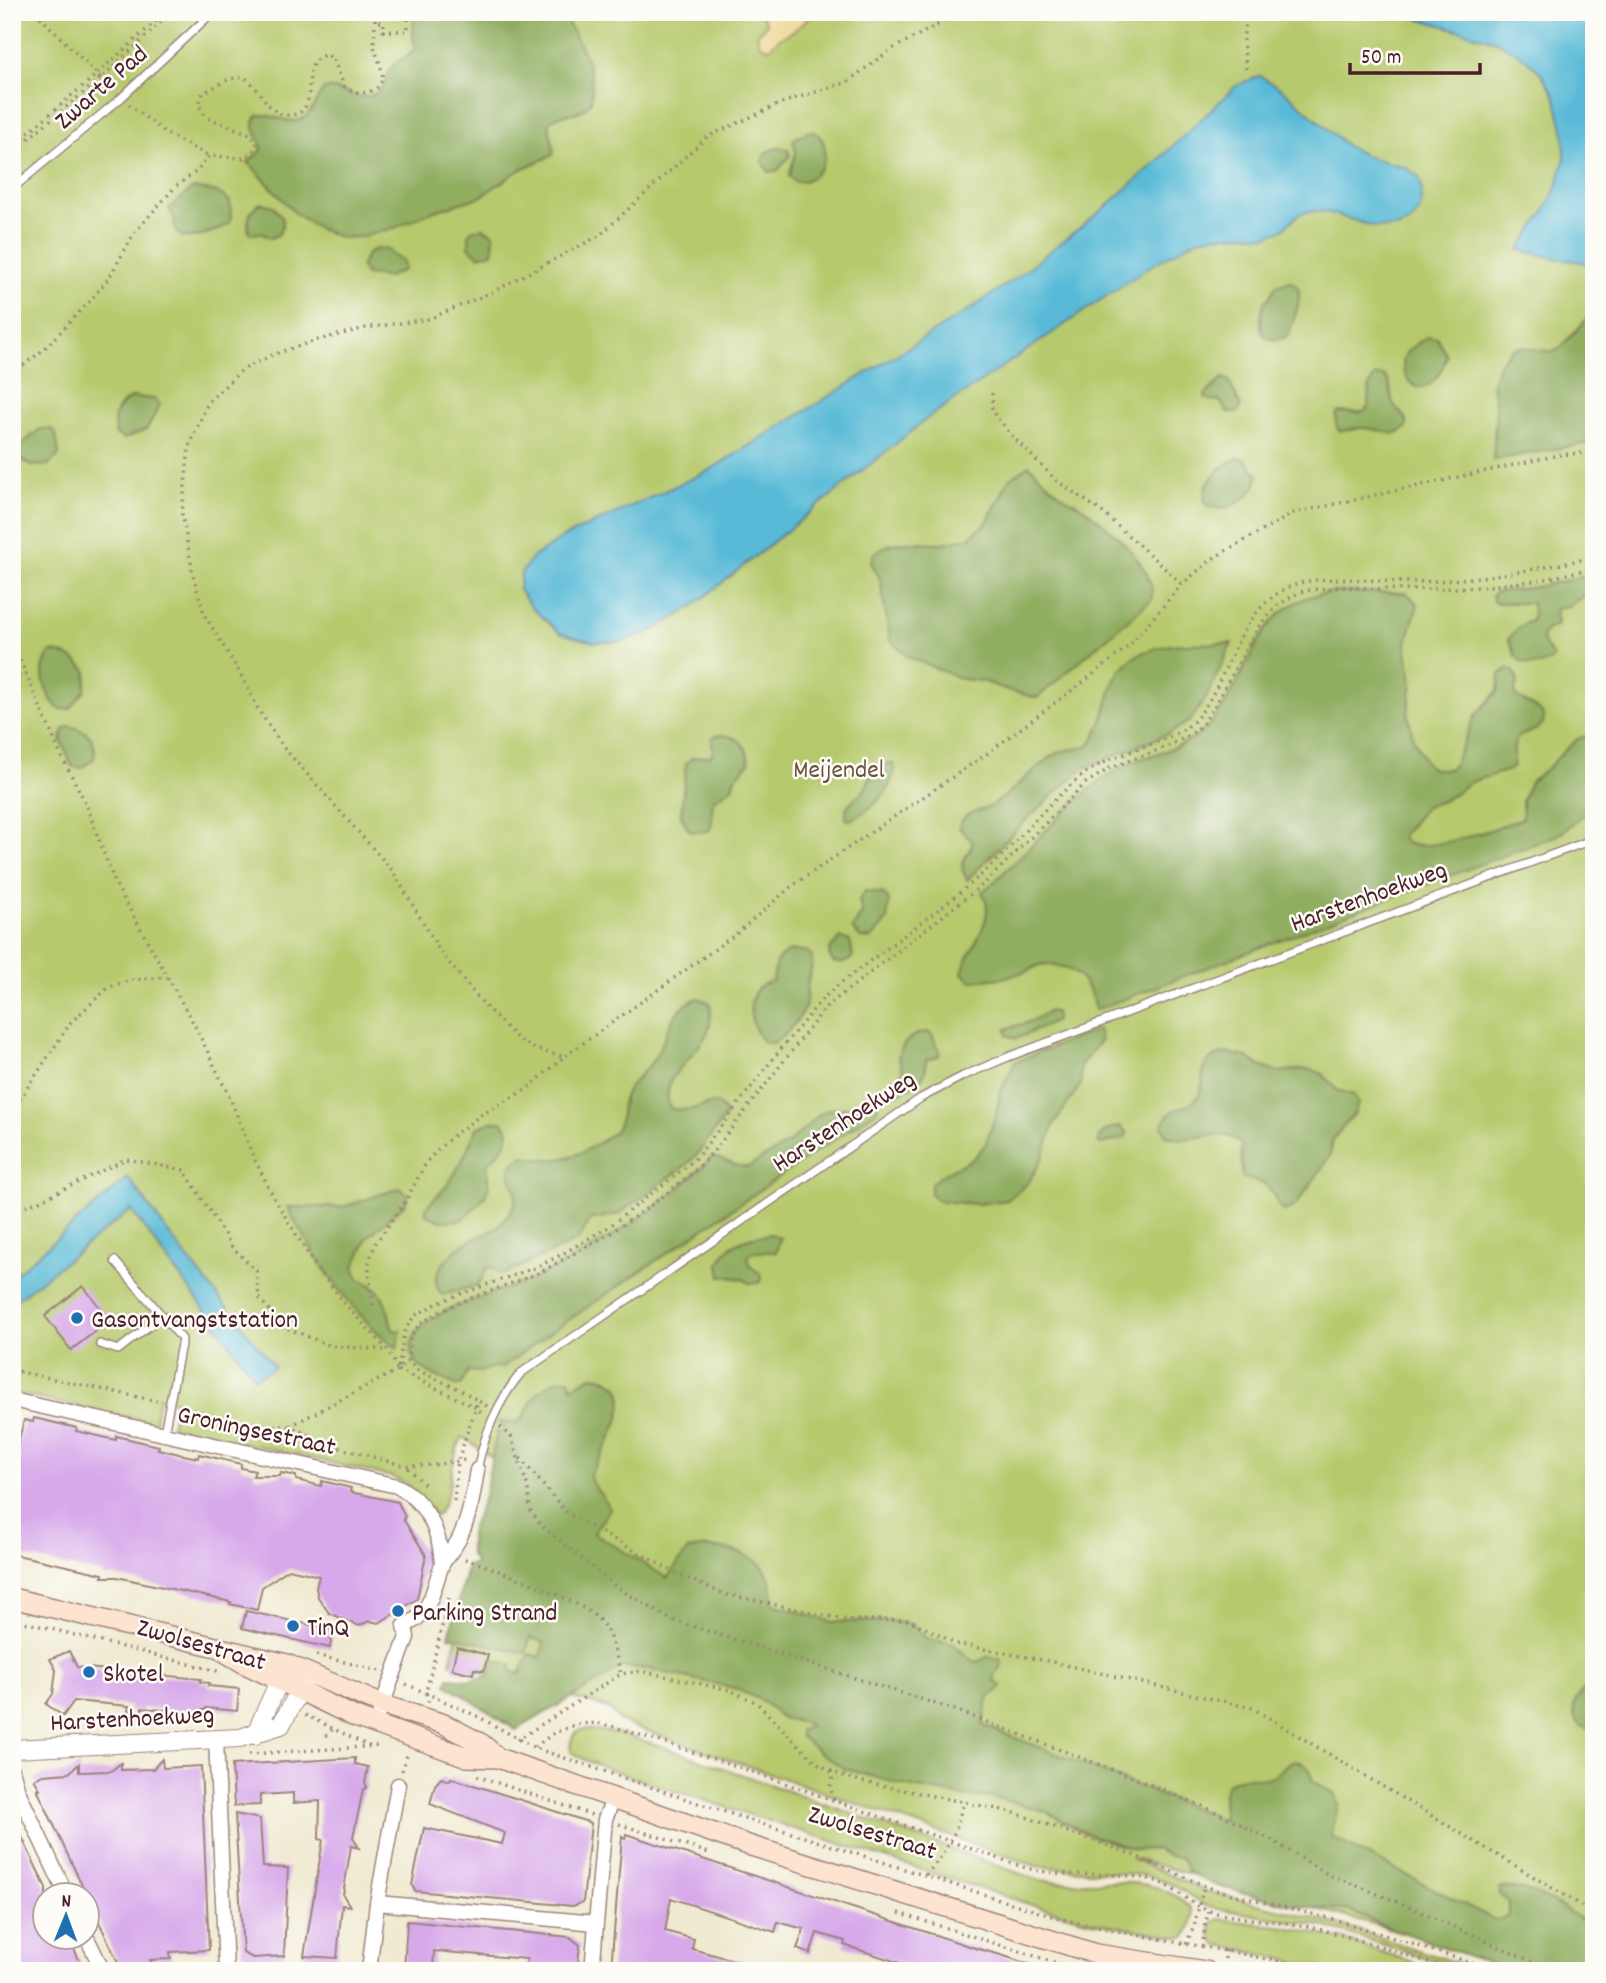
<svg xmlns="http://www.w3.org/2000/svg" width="1606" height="1983" viewBox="0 0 1606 1983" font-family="Dekko,sans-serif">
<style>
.green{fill:#b6c96c;stroke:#80744c;stroke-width:2}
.forest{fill:#90ad60;stroke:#6d6646;stroke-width:2}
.sand{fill:#eeda9e;stroke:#9c7c64;stroke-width:2}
.water{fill:#58bad7;stroke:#516c81;stroke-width:2}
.building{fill:#d7a8ea}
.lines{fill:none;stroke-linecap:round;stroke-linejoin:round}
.service-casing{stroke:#9d847e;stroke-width:10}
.minor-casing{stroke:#9d847e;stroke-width:17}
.tertiary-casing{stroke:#9d847e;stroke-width:20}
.secondary-casing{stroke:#9d847e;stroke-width:22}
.path{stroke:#9d847e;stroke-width:3.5;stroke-dasharray:2 5;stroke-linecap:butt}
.service{stroke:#fff;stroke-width:7}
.minor{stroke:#fff;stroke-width:14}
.tertiary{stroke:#fff;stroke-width:18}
.secondary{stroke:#fde4d1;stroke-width:19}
.poi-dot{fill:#1f6fb2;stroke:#fdfcf7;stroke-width:2.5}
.labels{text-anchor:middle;stroke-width:5;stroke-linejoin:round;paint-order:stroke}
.street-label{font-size:26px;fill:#4a1f2b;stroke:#fdfcf7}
.park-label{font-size:26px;fill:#6a523e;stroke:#fdfcf7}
.poi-label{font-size:26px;fill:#4a1f2b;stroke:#fdfcf7;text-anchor:start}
</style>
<rect width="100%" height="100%" fill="#fdfcf7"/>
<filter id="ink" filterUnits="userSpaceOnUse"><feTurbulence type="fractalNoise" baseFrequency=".0143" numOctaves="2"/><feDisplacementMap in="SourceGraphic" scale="14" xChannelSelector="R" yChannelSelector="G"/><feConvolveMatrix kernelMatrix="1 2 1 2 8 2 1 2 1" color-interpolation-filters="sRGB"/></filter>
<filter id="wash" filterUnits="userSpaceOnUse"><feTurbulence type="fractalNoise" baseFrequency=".00686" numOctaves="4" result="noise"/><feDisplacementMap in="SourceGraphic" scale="28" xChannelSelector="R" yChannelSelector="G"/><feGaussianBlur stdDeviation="1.57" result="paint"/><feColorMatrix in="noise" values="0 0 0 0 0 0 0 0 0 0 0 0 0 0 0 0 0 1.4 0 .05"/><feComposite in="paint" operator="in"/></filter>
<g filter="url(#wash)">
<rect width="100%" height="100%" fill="#f0ead1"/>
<path class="green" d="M12 12H1594V1971L1516 1963 1131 1858 1206 1891 1348 1927 1481 1971H1467L1327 1927 1208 1907 1175 1886 1151 1876 1036 1866 627 1724 619 1720 608 1708 450 1663 502 1465 463 1437C447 1460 456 1493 436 1516L410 1486 392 1477 171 1426 177 1402 159 1397 155 1423 12 1393V1303L131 1210 177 1273V1245L128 1178 12 1277Z
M587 1729 617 1733 664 1747 1035 1879C1087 1890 1149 1866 1191 1908 1195 1917 1191 1930 1185 1937H1178L1094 1922 1035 1906 635 1778 587 1761 571 1752 572 1737 577 1731Z
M1218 1919 1286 1927 1345 1940 1440 1971H1336L1216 1944 1210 1935 1212 1923Z"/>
<path class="forest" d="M414 12H561C577 38 597 70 591 101 578 120 565 109 550 121 547 133 556 144 553 155L521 169 480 197 434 211 394 228 361 237 342 238 319 229 295 213 248 162 262 150C261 136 248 130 257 116 274 111 289 128 305 117 314 110 317 97 324 89 344 85 363 109 381 89 387 83 386 75 390 69 397 59 410 59 415 47L413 38Z
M807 132 814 131C835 145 824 182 795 182L789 176 796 152 793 140Z
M776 148 788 149 790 156 778 170 769 172 762 162 765 153Z
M193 188 217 192 230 201 231 221C223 230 188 243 178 234 172 230 177 224 174 218 173 215 170 212 169 208Z
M261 203 273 206 282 217 283 224 279 234 271 238 260 233 251 234 249 232C247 219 249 209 261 203Z
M483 228 494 234 493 253 479 256 469 247V234L472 230Z
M386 248 394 256 403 260 404 270 388 277 366 275 361 267C366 252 370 249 386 248Z
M1290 281 1298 287C1302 300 1293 326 1286 337 1257 347 1259 324 1264 302L1269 298 1276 286Z
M1594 316V442L1493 460 1496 408 1492 383 1500 362 1512 349 1521 347 1553 352 1559 349 1586 320Z
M1427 337 1437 338 1447 356C1425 419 1391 371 1408 351 1413 345 1421 342 1427 337Z
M1375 376H1384C1393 383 1389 392 1393 403 1397 413 1408 414 1407 427 1394 441 1377 427 1362 428 1353 428 1347 432 1338 430L1336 424 1337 413C1348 409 1358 417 1368 409L1369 386Z
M1223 378 1229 381 1241 407 1237 413 1227 412 1220 401 1210 400 1205 397 1206 394Z
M133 397 154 399 160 404 147 429 124 439 116 434C111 416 116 405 133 397Z
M40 429H52L56 434 59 455 48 465 31 466 19 457V447Z
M1237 458 1245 459 1258 474C1257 497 1227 515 1207 505 1195 487 1222 466 1237 458Z
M1029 465C1039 475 1049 486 1061 494 1068 500 1076 503 1084 508 1106 525 1160 570 1151 600L1037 698 1007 690 983 681 962 679 910 658 890 640 880 579 871 562 874 553 888 545 904 542 943 543 968 538 986 524 1010 478Z
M1594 574V594H1587L1570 605 1555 609 1557 625 1547 629 1542 636 1543 643 1553 657C1546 668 1524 668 1516 656 1513 651 1512 644 1508 639L1519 627 1531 621 1533 613 1532 603H1496L1493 601 1492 595 1496 592 1536 587Z
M1337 592 1407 593 1418 604 1406 644 1412 683 1408 713 1413 738 1426 763 1432 769H1449L1454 765 1475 716 1498 691 1500 675 1507 669 1513 670 1518 681 1515 688V696C1523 702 1558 713 1538 728 1532 733 1524 732 1518 738 1509 747 1518 758 1512 769L1468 783 1455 794 1440 802 1426 806 1404 833 1402 837 1406 843C1428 853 1500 827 1523 818L1522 801 1530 782 1549 767 1564 751 1578 739 1590 735 1594 729V809C1577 815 1570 830 1555 836L1095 1010 1091 993 1079 976 1064 967 1042 964 1024 972 1002 978 971 981 962 973C967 949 999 919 982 892 1028 855 1063 805 1112 773 1143 752 1186 753 1211 723 1255 671 1253 597 1337 592Z
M1232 643 1206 698 1190 721 1170 733 1082 769 1025 821 967 880C956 859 967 861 973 842L959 828C962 810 980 813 993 805 1016 790 1034 766 1058 753 1068 747 1079 751 1089 745 1101 731 1106 708 1111 690 1126 636 1188 645 1232 643Z
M51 652C65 652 79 661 87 672L85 690 70 709H59C44 694 36 670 51 652Z
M70 726C88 731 98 739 94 759L82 768 72 766 61 740 64 729Z
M717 735C735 734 749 744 749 763L734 779 732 788 713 800C710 811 715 821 709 831L693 832 688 829 681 815 686 764 691 758 710 756 713 753 712 738Z
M891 763 895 765C894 790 872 810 850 820L846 819V808L865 789 871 775 883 765Z
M865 891 884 894 889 901 887 920 872 939 861 938 852 929 862 913 859 900Z
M841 938 850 941 853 956C849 963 841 964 833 962L829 955 831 948Z
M790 951H806L811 955C814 966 810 971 808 982 806 989 807 997 806 1004 802 1018 786 1035 774 1043L763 1042C752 1028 744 1005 758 988 762 984 768 983 773 980 777 962 771 962 790 951Z
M698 998 710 1003C720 1056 654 1065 670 1108 689 1113 699 1105 717 1103L727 1114 696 1156 685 1166 619 1214 590 1220 579 1239 574 1242 507 1273 500 1274 491 1267 487 1268 482 1279 475 1286 443 1295C422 1277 453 1251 469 1241 479 1236 490 1234 498 1226 506 1219 518 1204 516 1193 514 1177 500 1170 522 1156 564 1164 580 1157 614 1132 624 1121 619 1109 624 1097 630 1082 642 1075 651 1063 670 1039 664 1012 698 998Z
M1050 1011 1055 1012 1056 1021 1016 1039 1007 1035 1006 1029 1029 1022Z
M1098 1029 1101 1040 1080 1066 1081 1084 1054 1124 1042 1159 1028 1183 1007 1200 978 1204 938 1201 931 1194V1183L948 1171 973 1159 985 1145 996 1114 1001 1090 1015 1062Z
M928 1032 933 1036 936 1046 940 1049 939 1056 926 1060C926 1064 926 1068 925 1072 923 1083 901 1093 891 1095L889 1091 903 1071 898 1056C904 1041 912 1033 928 1032Z
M1228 1053 1247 1057 1260 1066 1278 1072 1303 1069 1313 1070 1323 1074 1337 1090 1354 1095 1358 1103 1355 1113 1333 1139 1330 1155 1311 1184 1295 1206 1284 1211C1274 1201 1275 1194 1268 1187 1261 1179 1251 1182 1242 1177L1241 1144C1226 1128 1203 1138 1184 1139 1178 1139 1172 1137 1166 1135L1162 1126C1173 1100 1186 1112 1196 1099 1211 1081 1189 1060 1228 1053Z
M869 1102 877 1104 878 1110 551 1332 503 1367 492 1368 480 1372 468 1371 461 1385H456C434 1375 396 1364 417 1332 433 1307 509 1290 537 1277 595 1251 668 1203 712 1157 724 1158 735 1168 748 1167L790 1142 820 1114 830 1109 854 1107Z
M502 1121 509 1131 505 1145 487 1165 489 1187 484 1198 462 1220 441 1221 426 1215V1207L447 1186 462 1161 477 1128 491 1122Z
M1120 1126 1127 1132 1125 1138 1102 1144 1098 1142C1100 1132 1111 1127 1120 1126Z
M400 1188 408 1195 405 1204 368 1237 354 1267 359 1279C384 1289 387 1302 392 1328L396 1331 401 1330 397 1348C351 1315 315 1258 287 1207H343Z
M771 1234 780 1238 776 1252H753L748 1256 751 1267 761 1274 762 1280 759 1283H749L743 1279 721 1276 719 1264C727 1241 749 1237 771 1234Z
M592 1376C653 1381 604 1448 590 1475 591 1487 604 1495 610 1509L594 1533 667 1578 689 1549C713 1546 745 1548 763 1567 771 1576 772 1592 773 1604L833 1622 890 1621 911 1624 926 1638 953 1644 973 1661 978 1662 989 1656 1000 1659C1004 1670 998 1670 994 1678L995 1682 1001 1686 1000 1689 988 1698 983 1725 1224 1820C1223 1798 1218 1776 1251 1777 1258 1777 1266 1781 1273 1777 1284 1769 1286 1759 1301 1762L1310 1770 1313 1782 1334 1793 1338 1805 1331 1837 1495 1920 1503 1919 1509 1915V1902L1499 1894V1888C1533 1885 1566 1910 1594 1928V1947L1590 1955 1594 1971H1511L1382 1925 1351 1911 1292 1905 1217 1886 1188 1872 1183 1860 1179 1857H1172L1155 1849 1135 1850 1085 1833 1047 1812 1034 1808 991 1797H968L907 1786 845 1769 820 1753 800 1736V1730L810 1727 808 1724 782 1718 761 1700 734 1688 648 1669 621 1667 616 1671 516 1730 447 1684 449 1678 469 1680 489 1676 494 1660 511 1664V1672L520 1674 529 1654 540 1657 544 1642 530 1638 526 1653 449 1636 468 1565H474L475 1560 470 1556V1533L485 1494 497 1431 502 1433 504 1429 499 1423V1421C524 1427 522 1418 532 1401 540 1389 554 1377 569 1379L572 1387Z
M1594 1683V1731C1564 1724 1570 1694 1594 1683Z"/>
<path class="sand" d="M760 12H815L795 30 780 38 769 48 760 45 757 34 767 24Z"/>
<path class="water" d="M1396 12H1594V264L1555 258 1519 250 1545 211 1557 187 1565 158 1564 133 1555 96 1540 72 1521 55 1496 41Z
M1260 76 1282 89 1348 147 1372 158 1405 167 1419 177 1422 189 1420 210 1411 222 1396 228 1375 227 1326 212 1310 211 1299 214 1282 230 1266 236 1242 234 1214 236 1198 239 1149 267 929 417 692 607 652 631 620 642H593L560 633 532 608 519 590 521 573 532 558 564 537 708 471 966 312 1017 277 1106 207 1152 166 1237 85Z
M128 1178 177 1245 275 1367 255 1378 131 1210 12 1303V1277Z"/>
<g id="blocks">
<path class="building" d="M83 1286 110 1320 71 1350 45 1316Z
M34 1418 77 1428 76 1431 116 1440V1436L159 1446 158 1449 179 1454 198 1458 199 1454 241 1464V1468L255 1471 253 1476H280L281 1473 296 1476V1480L321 1486 322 1481 351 1488 350 1492 398 1502 405 1517 403 1519 426 1555 417 1599 379 1623 369 1621 359 1626 329 1613 318 1597 316 1588 319 1576 289 1569 262 1587 257 1610 230 1604 231 1602 117 1577H102L103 1574 12 1554V1446L17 1447 24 1420 33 1422Z
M246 1611 333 1630 330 1648 242 1628Z
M457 1647 488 1655 484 1671 474 1669 473 1674 452 1669Z
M69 1651 77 1667 201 1679 200 1682 209 1683 208 1686 239 1689 237 1711 206 1708V1710H198L197 1713 142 1708 141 1712 128 1711 129 1706 74 1701 63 1716 46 1704 53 1694 56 1670 50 1659Z
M355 1758V1764L368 1767 365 1783 367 1787 363 1790 353 1837 359 1848 351 1846 343 1895 350 1906 342 1905 337 1958 304 1956 323 1840 319 1839 320 1801 293 1803V1793L260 1795V1805L234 1806 232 1765Z
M162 1759 163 1768 201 1766 209 1950 170 1952 171 1959 150 1960 155 1971H122L37 1789H40L34 1779 43 1775 69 1773 79 1764V1772L111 1771 121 1763V1770L153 1769Z
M441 1778 450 1781 451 1778 518 1799 591 1823 583 1902 573 1906 415 1891 412 1885 424 1828 502 1844 505 1833 430 1804 435 1785Z
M235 1814 260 1819 263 1867 288 1868 284 1956 253 1958 243 1953Z
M12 1816 46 1888V1937H69L84 1971H12Z
M626 1834 975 1948 1001 1955 1038 1967 1037 1971H935L917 1964 916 1968 844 1945 845 1941 817 1933 810 1954 797 1949 804 1929 778 1922 775 1932 671 1898 665 1931 694 1939 692 1949 756 1966 755 1971H659L641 1967V1971H620L611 1968 622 1836 625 1839Z
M407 1921 570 1937 580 1945 577 1971H526L527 1959 434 1951 433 1971H404Z"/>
</g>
</g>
<g filter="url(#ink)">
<use href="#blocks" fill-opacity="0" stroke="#9d847e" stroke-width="2"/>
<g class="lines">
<g class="service-casing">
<path id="service" d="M12 189 121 98 213 12
M115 1261 182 1339 164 1433
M100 1344 118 1350 162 1316
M477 1470C485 1433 497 1402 521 1373L921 1098 963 1076 1008 1057 1594 839"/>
</g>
<g class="minor-casing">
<path id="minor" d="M12 1400 397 1486C427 1502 441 1533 442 1565
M380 1711 407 1637 405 1625C431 1616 433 1589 441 1567 445 1557 454 1549 459 1539 470 1517 473 1495 477 1470
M216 1739 226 1971
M12 1770 18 1791 67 1896
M377 1903 596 1923
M87 1938 103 1971
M369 1971 377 1903 398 1785
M592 1971 605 1819 613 1799"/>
</g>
<g class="tertiary-casing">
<path id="tertiary" d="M255 1735 285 1668
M12 1749 240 1738 281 1725 307 1677"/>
</g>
<g class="secondary-casing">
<path id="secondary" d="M12 1598 287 1664 383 1705 444 1724 482 1744 498 1758
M223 1651 245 1664 355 1717 467 1757 498 1758 751 1846 1096 1954 1206 1971"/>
</g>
<path class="path" d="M35 12 113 90
M375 12V22H384L383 31H408V12H406
M955 12 941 23 890 50 847 82 784 102 707 137 599 236 492 292 429 319 366 328 314 341 272 355 242 370 208 402 189 447 182 514 194 579 204 614 240 673 259 711 284 748 392 870 443 956 486 1007 517 1038 535 1049 564 1057 736 934 792 886 988 753 1087 679 1129 646 1182 584 1215 557 1294 513 1559 455 1594 452
M1246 69 1243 37 1249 12
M129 104 167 134 209 156
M12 146 97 74 166 12
M12 152 101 78 172 12
M12 374 42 351 89 302 109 278 135 232 176 186 197 171 209 156 242 158 254 151 257 143 250 134 208 118C199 110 198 103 203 93L229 79 243 77C262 86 267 118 292 115 323 111 296 61 326 55L333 58 344 86C353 92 361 95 371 91 393 83 376 59 374 45 374 37 375 29 375 22
M992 393V411L1014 438 1057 481 1101 511 1182 584
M12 641 60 753 85 802 115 883 195 1026 230 1098 253 1156 274 1198 316 1267 350 1310 388 1350 398 1370 404 1332 414 1316 444 1300 534 1268 557 1257 610 1226 687 1166 698 1156 776 1055 823 998 838 985C885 949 935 914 981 875 1017 844 1045 804 1083 775 1114 751 1174 744 1196 719 1231 679 1236 607 1294 585 1326 573 1380 583 1415 582 1476 580 1535 570 1594 557
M12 679 26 673
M12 1111 71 1022 109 987 131 980 167 977
M12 1209 35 1203 126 1159 184 1170 232 1247 256 1271 259 1298 284 1327 331 1346 388 1350
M373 1305 368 1265 375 1244 405 1202 427 1161 450 1138 481 1115 527 1089 564 1057
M12 1370 157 1401
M398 1370 475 1407 483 1414
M179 1405 241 1425 290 1426 329 1445 406 1466 433 1465 465 1460
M487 1406 461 1390 417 1370 408 1360 411 1335 420 1324 439 1312 461 1302 539 1273 609 1234 653 1204 697 1169 713 1152 826 1007 985 883 1086 783 1110 768 1166 747 1190 735 1202 725 1214 707 1259 626 1278 605 1300 592 1317 589 1342 587 1407 590 1481 587 1541 580 1594 568
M290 1426 398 1370 408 1360
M500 1427 511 1437 528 1487 530 1510 542 1526 618 1588 670 1619 958 1711 1132 1777 1214 1811 1275 1842 1329 1875 1403 1904 1553 1971
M520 1458 568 1514 677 1574 724 1594 848 1620H909L957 1644 1048 1661 1252 1708 1594 1913
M408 1468 427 1487
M454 1501 458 1460 478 1401
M465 1559C493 1568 586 1601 602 1623 613 1638 616 1657 621 1674
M12 1619 221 1672
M316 1655 380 1671
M406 1684 479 1717 535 1748 713 1808 1058 1918C1145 1939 1233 1949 1319 1971
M428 1702 426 1692 449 1598
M305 1715 371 1747
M326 1736 333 1729
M517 1740 621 1674 641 1671 730 1690 757 1703 805 1752 820 1765 840 1775 864 1782 1012 1812 1126 1852 1215 1890 1337 1920 1497 1971
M535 1747 554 1733 577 1724 598 1723 618 1728 736 1766 1026 1868C1067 1879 1108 1870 1149 1879 1175 1885 1189 1905 1210 1911 1238 1920 1275 1920 1305 1926 1356 1937 1405 1955 1455 1971
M249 1754 380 1746
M402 1771 407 1755
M831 1771 833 1777 830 1787 835 1802
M477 1776 592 1815
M619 1824 712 1854
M926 1875 940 1858 955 1832 964 1801
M899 1913 1079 1970
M1186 1944 1194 1926 1204 1886
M1202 1947 1208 1911
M1224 1966 1226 1950"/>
<use href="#service" class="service"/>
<use href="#minor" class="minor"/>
<use href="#tertiary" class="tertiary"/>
<use href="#secondary" class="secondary"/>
</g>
</g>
<g class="poi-dot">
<circle cx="77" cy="1318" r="7"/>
<circle cx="398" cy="1611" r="7"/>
<circle cx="293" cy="1626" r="7"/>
<circle cx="89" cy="1672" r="7"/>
</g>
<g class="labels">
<g class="street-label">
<text transform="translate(100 86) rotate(-41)" y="9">Zwarte Pad</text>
<text transform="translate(1368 895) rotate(-20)" y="9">Harstenhoekweg</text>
<text transform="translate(843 1120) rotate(-33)" y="9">Harstenhoekweg</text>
<text transform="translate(257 1429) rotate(12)" y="9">Groningsestraat</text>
<text transform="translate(202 1643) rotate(16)" y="9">Zwolsestraat</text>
<text transform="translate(132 1717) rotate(-3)" y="9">Harstenhoekweg</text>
<text transform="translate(873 1831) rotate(17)" y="9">Zwolsestraat</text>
</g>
<g class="park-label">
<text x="839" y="777">Meijendel</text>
</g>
<g class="poi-label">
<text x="91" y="1327">Gasontvangststation</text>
<text x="412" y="1620">Parking Strand</text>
<text x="307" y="1635">TinQ</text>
<text x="103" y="1681">Skotel</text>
</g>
</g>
<rect width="1606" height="1983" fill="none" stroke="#fdfcf7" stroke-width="42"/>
<g transform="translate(66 1916) rotate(1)"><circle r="33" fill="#fdfcf7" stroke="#b5a4a5" stroke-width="2"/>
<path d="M0-5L12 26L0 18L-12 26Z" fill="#1f6fb2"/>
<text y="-10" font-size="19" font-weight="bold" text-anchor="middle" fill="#4a1f2b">N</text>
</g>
<path d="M1350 63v10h130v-10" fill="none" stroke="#4a1f2b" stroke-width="3.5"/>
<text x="1361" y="63" font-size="21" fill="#4a1f2b" stroke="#fdfcf7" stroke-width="5" paint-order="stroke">50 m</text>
</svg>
